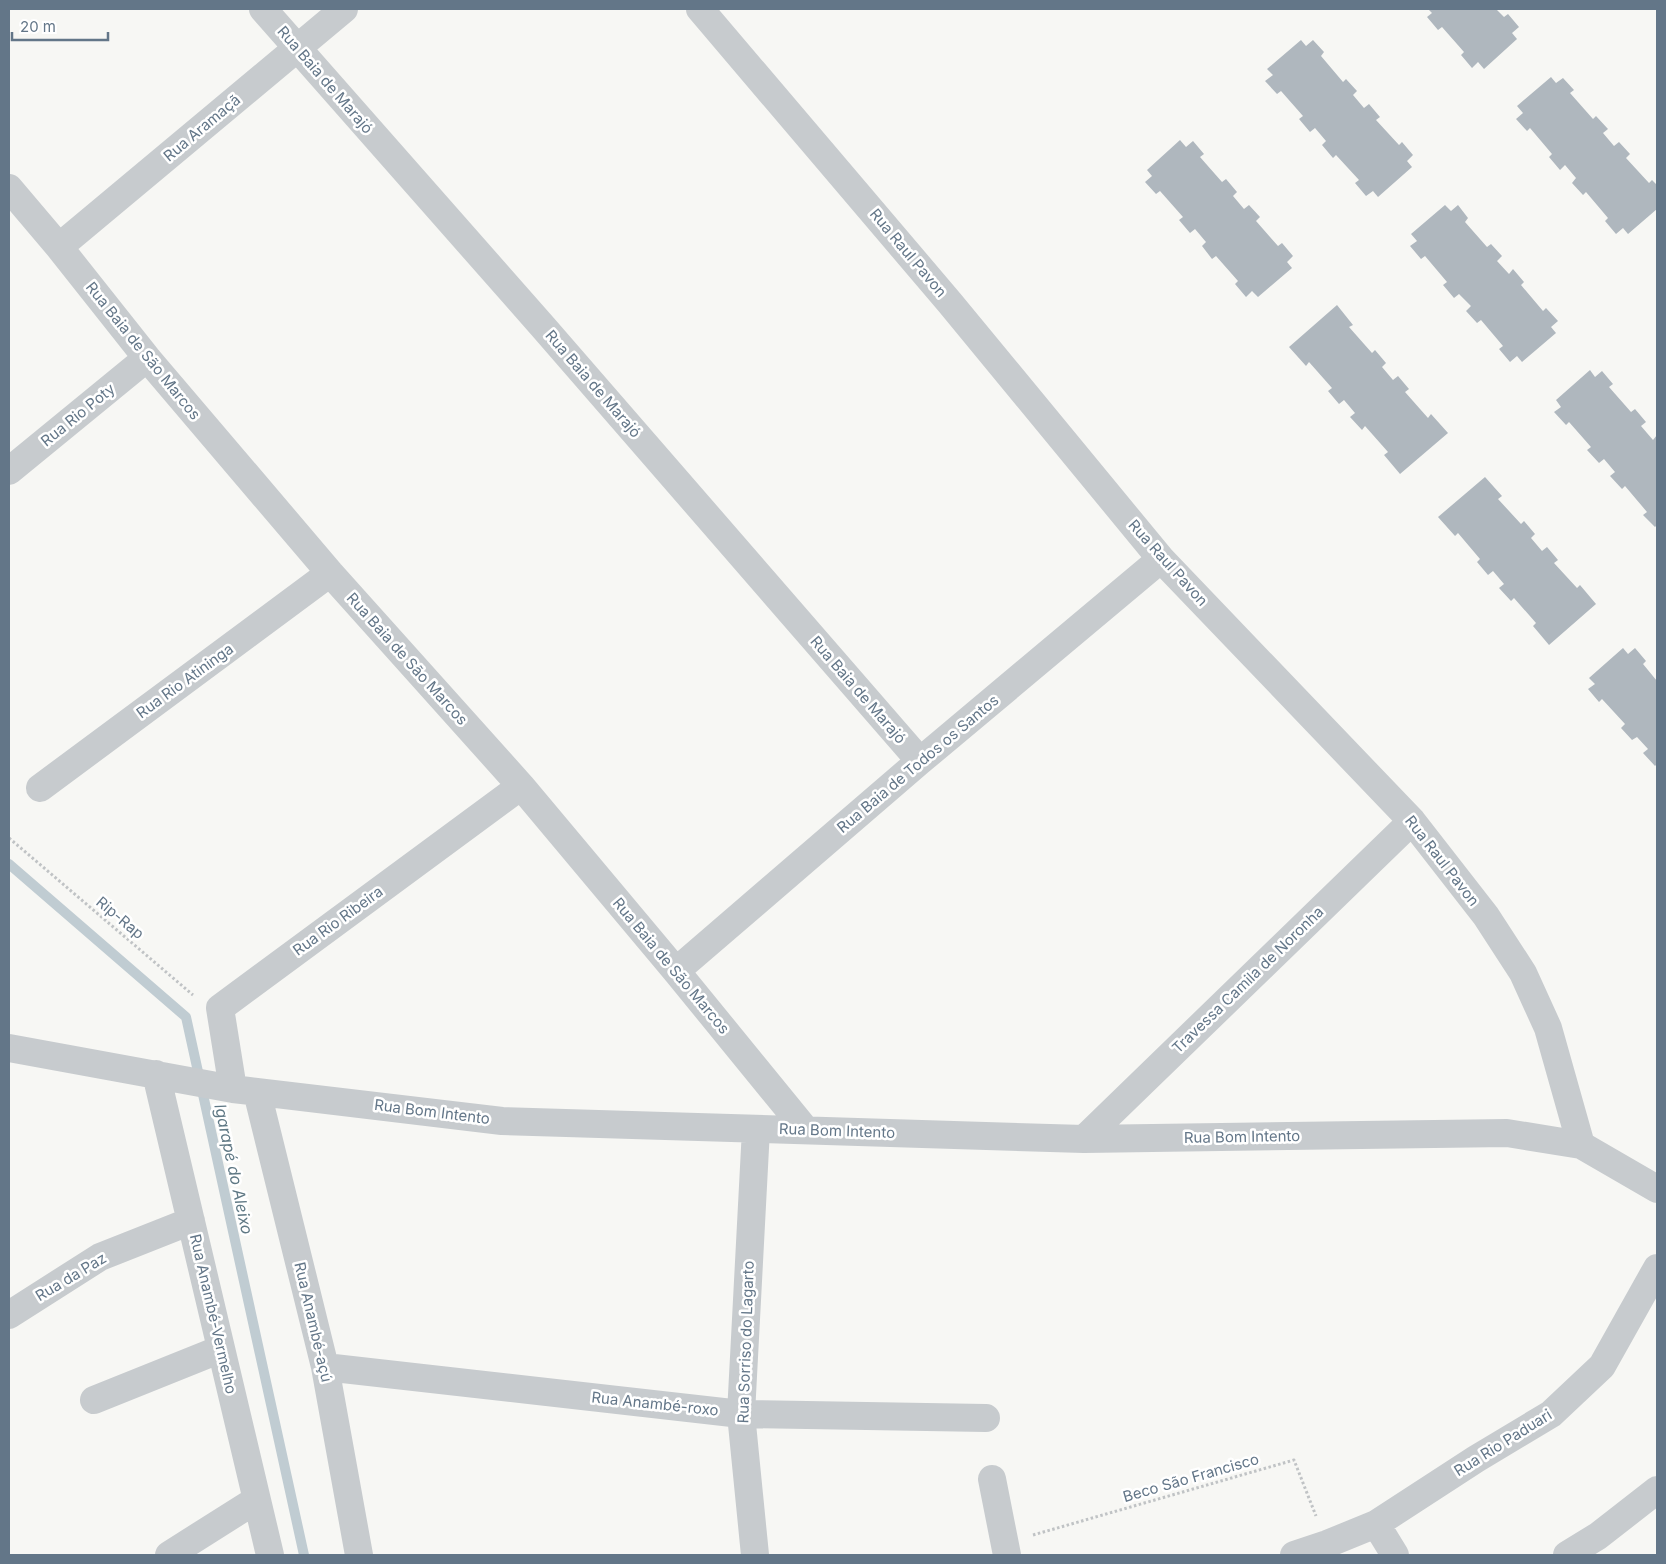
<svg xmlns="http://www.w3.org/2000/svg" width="1666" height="1564" viewBox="0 0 1666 1564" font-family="Inter,sans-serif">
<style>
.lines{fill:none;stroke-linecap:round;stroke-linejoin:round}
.stream{stroke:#c0ccd2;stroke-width:10}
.building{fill:#afb7be}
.path{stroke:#c0c3c5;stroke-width:3;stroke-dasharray:2.5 2.5;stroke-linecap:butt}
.minor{stroke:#c7cbce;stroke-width:28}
.labels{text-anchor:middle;stroke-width:5;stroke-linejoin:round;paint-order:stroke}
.street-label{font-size:15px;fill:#637688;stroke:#fff}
.water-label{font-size:16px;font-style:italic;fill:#5f7884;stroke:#fff}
</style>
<rect width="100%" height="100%" fill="#f7f7f4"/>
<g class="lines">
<path class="stream" d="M9 864 186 1017 304 1555"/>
</g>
<path class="building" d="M1428 9H1496L1504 17 1508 14 1519 27 1512 33 1517 39 1484 69 1478 62 1472 68 1461 55 1464 52 1442 27 1438 30 1427 17 1432 13Z
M1301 40 1306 46 1313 40 1324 52 1321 56 1343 82 1346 79 1357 91 1353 95 1364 108 1369 104 1380 117 1376 120 1399 145 1402 142 1413 155 1407 161 1412 167 1378 197 1373 191 1366 196 1355 183 1359 180 1336 155 1333 158 1322 145 1326 141 1315 128 1310 132 1299 119 1303 116 1281 91 1277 94 1265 81 1273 75 1267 69Z
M1551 77 1556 83 1563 78 1574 90 1570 93 1593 119 1596 116 1608 129 1603 133 1614 146 1619 142 1630 154 1626 158 1649 183 1652 180 1657 185V209L1628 234 1623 228 1616 234 1605 221 1608 218 1586 192 1583 195 1572 183 1576 178 1565 165 1560 170 1549 157 1552 154 1530 128 1527 131 1516 119 1523 113 1517 106Z
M1180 140 1186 147 1193 141 1204 154 1200 157 1222 182 1226 179 1237 192 1233 196 1244 209 1249 205 1260 217 1256 221 1278 246 1282 243 1293 256 1287 262 1292 268 1258 297 1252 291 1246 297 1235 284 1238 281 1216 256 1212 259 1202 246 1206 242 1195 229 1190 233 1179 220 1183 217 1160 191 1156 194 1145 182 1152 176 1147 170Z
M1445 205 1451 211 1458 205 1468 218 1465 222 1487 247 1491 244 1502 256 1497 261 1509 274 1513 269 1524 282 1521 285 1543 311 1546 308 1558 321 1551 327 1556 333 1522 362 1517 356 1510 362 1499 349 1503 346 1481 320 1477 323 1466 311 1471 306 1459 294 1454 298 1443 285 1447 282 1425 256 1421 259 1410 246 1417 241 1411 234Z
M1337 305 1353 325 1349 327 1372 353 1375 350 1386 363 1382 367 1393 380 1398 376 1409 389 1405 392 1428 418 1431 414 1448 433 1400 474 1384 455 1388 452 1365 426 1362 430 1350 417 1355 413 1344 400 1339 404 1328 391 1332 388 1309 362 1306 366 1289 347Z
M1590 370 1595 377 1602 371 1613 384 1609 387 1631 412 1635 409 1646 422 1641 426 1653 440 1657 435V525L1655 527 1643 515 1647 512 1625 486 1622 489 1610 476 1615 472 1604 459 1599 463 1587 450 1591 447 1569 422 1566 425 1554 412 1561 407 1556 400Z
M1485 477 1502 496 1498 499 1521 524 1524 521 1535 534 1531 538 1542 551 1547 547 1558 560 1554 563 1577 588 1580 585 1596 604 1549 645 1533 626 1536 623 1514 598 1511 601 1499 588 1504 584 1493 571 1488 575 1477 562 1480 559 1458 533 1455 536 1438 517Z
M1623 648 1628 654 1635 648 1646 661 1643 664 1657 681V764L1655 766 1643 753 1648 749 1637 737 1632 740 1621 728 1625 724 1602 699 1599 702 1588 689 1595 684 1589 678Z"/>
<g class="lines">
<path class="path" d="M9 838 193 995
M1033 1535 1294 1460 1316 1516"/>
<path class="minor" d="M263 9 544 328 920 761
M700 9 950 303 1161 559 1412 821 1486 916 1523 973 1548 1028 1581 1145
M9 188 59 247 147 358 330 573 521 786 676 971 805 1129
M59 247 344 9
M9 471 147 358
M40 788 330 573
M676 971 920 761 1161 559
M9 1048 233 1089 502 1121 1084 1139 1507 1133 1581 1145 1657 1189
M156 1074 270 1555
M233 1089 220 1008 521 786
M257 1092 325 1367 359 1555
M1084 1139 1412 821
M9 1315 100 1257 191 1221
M325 1367 741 1414 986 1418
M94 1400 221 1349
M992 1479 1007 1555
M1376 1524 1395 1555
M169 1555 256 1500
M755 1555 741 1414 756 1129
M1294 1555 1327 1544 1376 1524 1476 1459 1551 1414 1602 1366 1657 1268
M1567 1555 1598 1536 1657 1490"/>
</g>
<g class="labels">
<g class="street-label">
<text transform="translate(325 80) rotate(49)" y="5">Rua Baia de Marajó</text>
<text transform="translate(202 128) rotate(-40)" y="5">Rua Aramaçã</text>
<text transform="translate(908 253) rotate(50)" y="5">Rua Raul Pavon</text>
<text transform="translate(143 351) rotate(51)" y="5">Rua Baia de São Marcos</text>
<text transform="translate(593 384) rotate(49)" y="5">Rua Baia de Marajó</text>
<text transform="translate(78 415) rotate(-39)" y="5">Rua Rio Poty</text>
<text transform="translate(1168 563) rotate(48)" y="5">Rua Raul Pavon</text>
<text transform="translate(407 659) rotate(48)" y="5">Rua Baia de São Marcos</text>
<text transform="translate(185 681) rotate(-36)" y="5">Rua Rio Atininga</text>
<text transform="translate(858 690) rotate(49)" y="5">Rua Baia de Marajó</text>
<text transform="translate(918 764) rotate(-40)" y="5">Rua Baia de Todos os Santos</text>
<text transform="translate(1442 861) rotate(52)" y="5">Rua Raul Pavon</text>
<text transform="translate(120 918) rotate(40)" y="5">Rip-Rap</text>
<text transform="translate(338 921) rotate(-36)" y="5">Rua Rio Ribeira</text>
<text transform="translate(671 966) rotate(50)" y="5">Rua Baia de São Marcos</text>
<text transform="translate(1248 980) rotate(-44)" y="5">Travessa Camila de Noronha</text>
<text transform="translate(432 1112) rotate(7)" y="5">Rua Bom Intento</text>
<text transform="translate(837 1131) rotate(2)" y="5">Rua Bom Intento</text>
<text transform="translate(1242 1137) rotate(-1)" y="5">Rua Bom Intento</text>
<text transform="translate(71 1277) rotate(-31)" y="5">Rua da Paz</text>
<text transform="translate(213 1314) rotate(77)" y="5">Rua Anambé-Vermelho</text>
<text transform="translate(313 1322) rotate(77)" y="5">Rua Anambé-açú</text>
<text transform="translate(746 1342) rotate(-88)" y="5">Rua Sorriso do Lagarto</text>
<text transform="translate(655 1404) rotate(6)" y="5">Rua Anambé-roxo</text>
<text transform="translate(1503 1443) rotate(-32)" y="5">Rua Rio Paduari</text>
<text transform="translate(1191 1478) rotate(-16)" y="5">Beco São Francisco</text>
</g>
<g class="water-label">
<text transform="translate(234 1169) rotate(78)" y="6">Igarapé do Aleixo</text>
</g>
</g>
<rect width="1666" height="1564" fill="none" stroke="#637688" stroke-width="20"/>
<path d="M12 32v8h96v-8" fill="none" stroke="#637688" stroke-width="2.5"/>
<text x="20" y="32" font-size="15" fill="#637688" stroke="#ffffff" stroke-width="4" paint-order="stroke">20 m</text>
</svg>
